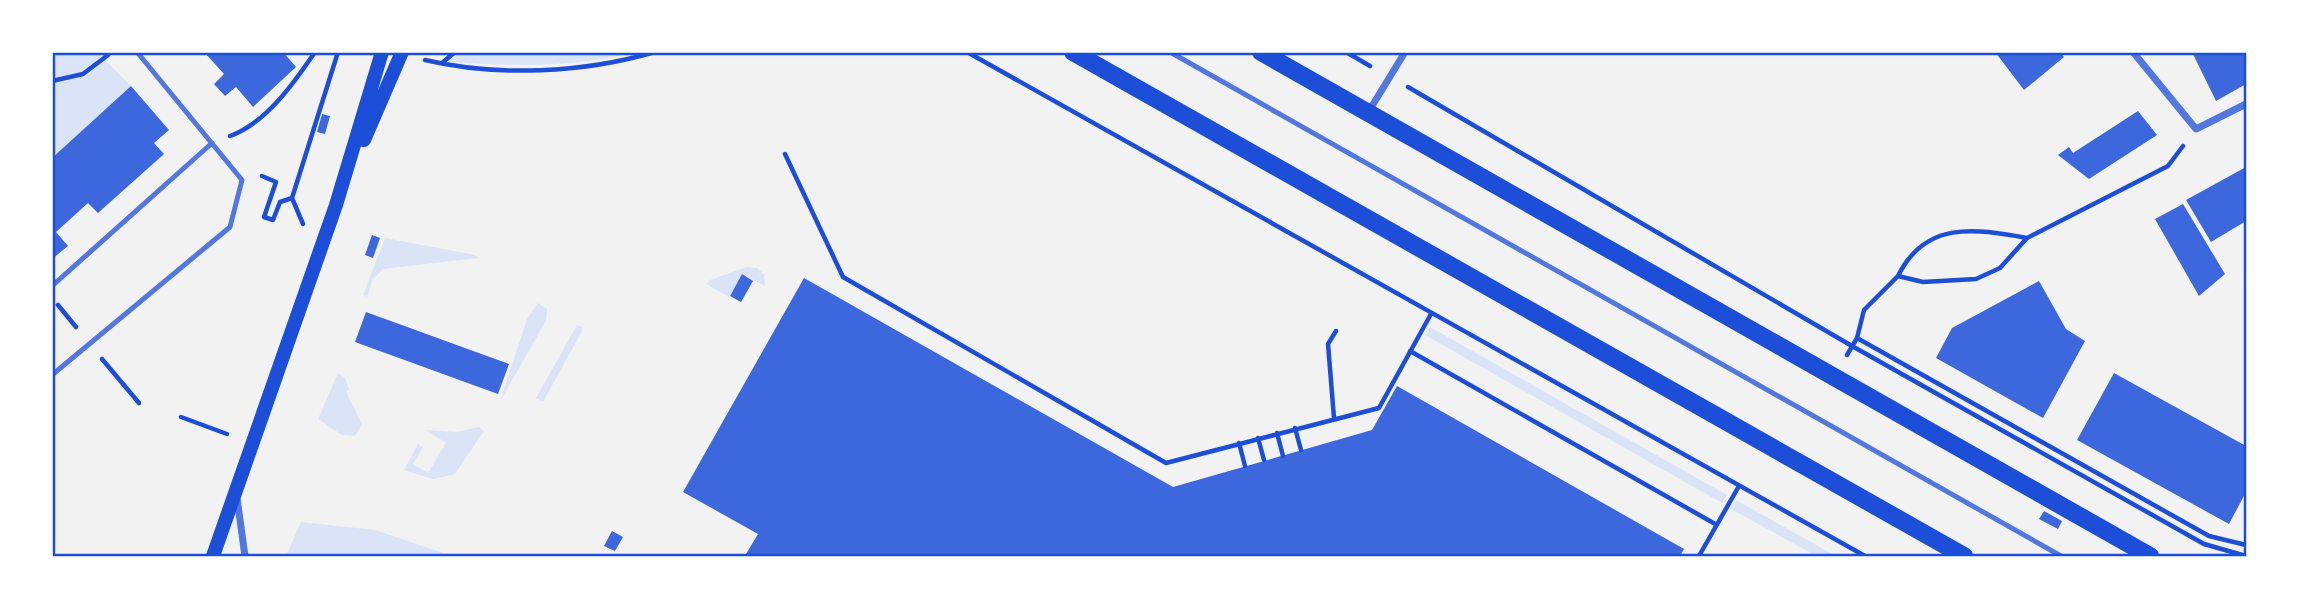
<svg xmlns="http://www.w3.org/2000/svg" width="2299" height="609" viewBox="0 0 2299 609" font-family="'Source Sans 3',sans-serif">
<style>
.green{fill:#dbe4f7}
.building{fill:#3d67dc}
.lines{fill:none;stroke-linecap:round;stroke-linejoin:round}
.path{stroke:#1d4ed8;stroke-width:4.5}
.service{stroke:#5277de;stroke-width:5}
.minor{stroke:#5277de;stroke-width:7}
.secondary{stroke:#1d4ed8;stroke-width:14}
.primary{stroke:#1d4ed8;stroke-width:18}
.neatline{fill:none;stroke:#1d4ed8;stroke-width:2.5}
</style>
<rect width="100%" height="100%" fill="#f2f2f2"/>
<path class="green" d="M53 53H98L131 86 53 157Z
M460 53V52L632 53C572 68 509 66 448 62Z
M385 238 475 255 478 258 383 269 373 279 367 297 363 295Z
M747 267 757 268 764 274 765 286 742 274 729 297 706 284 710 280Z
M538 303 547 309 546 321 500 401 527 319Z
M577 325 582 327V331L543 402 536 398Z
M1430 327 1727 495 1722 503 1425 335Z
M338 373 345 378 349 389 346 392 362 424 355 436 342 435 318 419Z
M479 427 484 431 455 474 433 479 404 470 418 444 423 447 413 464 428 473 446 443 426 430 456 432Z
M1736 500 1836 556H1816L1731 509Z
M301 522 375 530 452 556H286Z"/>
<path class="building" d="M204 52H283L296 67 253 107 236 87 225 96 214 84 224 74Z
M1995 52H2060L2064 57 2024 90Z
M2192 52H2246V84L2216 101Z
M131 86 169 130 154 143 164 154 98 213 88 203 56 232 68 246 52 259V158Z
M2138 111 2157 135 2089 179 2058 155 2069 147 2073 153Z
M322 114 330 116 325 134 317 132Z
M2246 167V221L2211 242 2186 200Z
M2183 204 2225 274 2199 296 2155 219Z
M372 235 380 238 373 258 365 255Z
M742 274 753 281 741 302 730 296Z
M804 278 1173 487 1372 430 1397 386 1684 549 1680 556H751L746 554 758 534 683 492Z
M2039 281 2066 329 2085 341 2043 418 1936 358 1952 328Z
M366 312 509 364 498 394 355 342Z
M2114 373 2246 446V492L2229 524 2077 440Z
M2044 511 2062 521 2058 529 2039 519Z
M612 531 623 537 615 551 604 546Z"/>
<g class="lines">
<path class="path" d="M967 52 1865 556
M1346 52 1370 66
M425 60C498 77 583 73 655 52
M442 63 455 52
M52 81 83 74 108 55
M1408 87 1852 346 2204 544 2246 556
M230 136C266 123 294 83 315 52
M785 154 843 277 1166 463 1379 408 1431 314
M262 176 276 182 264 217 273 220 280 202 292 198
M303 224 292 198 338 52
M1898 276C1925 221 1974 228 2027 238
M58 305 76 327
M1857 338 2209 536 2246 545
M1410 351 1717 525
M1847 355 1857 338 1864 310 1898 276 1923 282 1976 279 2000 268 2027 238 2168 166 2183 146
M102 359 139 403
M181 417 227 434
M1334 418 1328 344 1336 331
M1295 428 1301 450
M1277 433 1283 456
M1258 438 1264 460
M1239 443 1245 466
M1699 556 1739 486"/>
<path class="service" d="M1170 52 2061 556
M52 286 212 143
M52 375 230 227 242 180 137 52"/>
<path class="minor" d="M2133 52 2196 129 2246 104
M1369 111 1405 52
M237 498 245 556"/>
<path class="secondary" d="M364 140 402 52
M213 556 336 205 382 52"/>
<path class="primary" d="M1073 52 1964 556
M1261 52 2150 556"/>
</g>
<rect width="2299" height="609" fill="none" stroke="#ffffff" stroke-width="108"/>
<rect x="54" y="54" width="2191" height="501" class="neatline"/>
</svg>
